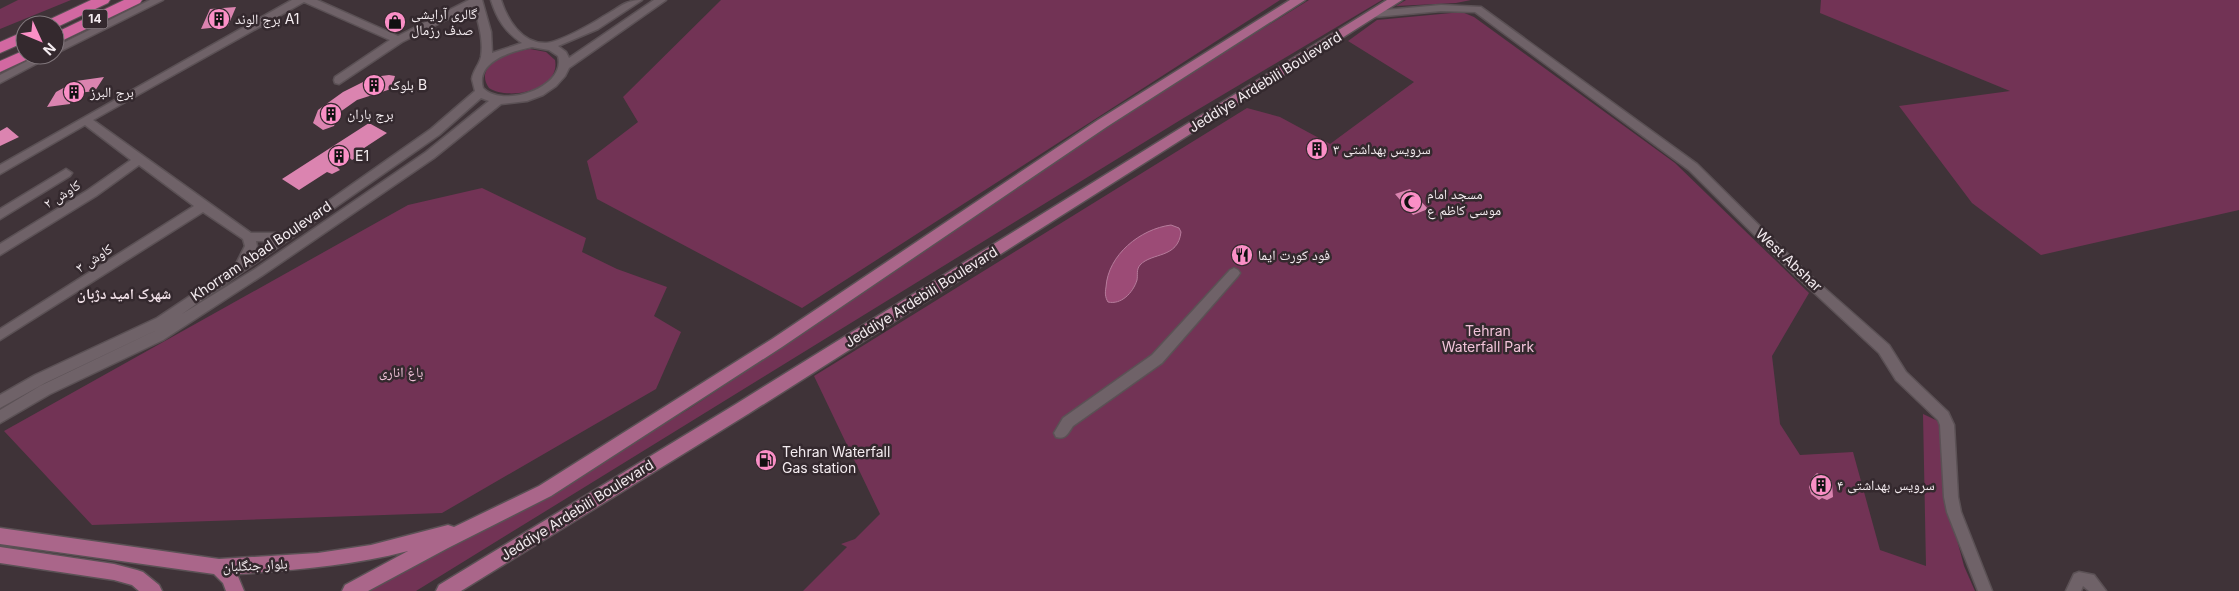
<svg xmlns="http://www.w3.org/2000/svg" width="2239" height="591" viewBox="0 0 2239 591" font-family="Inter,'Noto Naskh Arabic',sans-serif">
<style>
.green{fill:#723355}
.water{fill:#9c4b76;stroke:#b67b9b}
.building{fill:#db84b0}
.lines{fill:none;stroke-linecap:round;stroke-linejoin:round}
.minor-casing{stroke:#5b5155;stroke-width:3}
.major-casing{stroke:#5b5155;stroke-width:3}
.highway-casing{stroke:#5b5155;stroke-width:2}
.minor{fill:#6f6268;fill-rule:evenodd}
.major{fill:#aa668a;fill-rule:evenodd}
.highway{fill:#d268a1;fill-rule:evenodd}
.labels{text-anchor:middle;stroke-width:5;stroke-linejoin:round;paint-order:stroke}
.shield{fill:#34292e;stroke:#bab2b6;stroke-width:1}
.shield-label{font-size:12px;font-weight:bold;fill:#f4ecf0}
.poi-label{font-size:14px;fill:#f4ecf0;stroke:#34292e;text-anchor:start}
.street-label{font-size:14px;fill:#f4ecf0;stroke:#34292e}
.park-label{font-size:14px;fill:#f1c3d9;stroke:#34292e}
.neighbourhood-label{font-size:15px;font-weight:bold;fill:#efdfe6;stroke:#34292e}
</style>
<rect width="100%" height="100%" fill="#3f3338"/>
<path class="green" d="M18 0H71L0 29V9Z
M721 0H1280L802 308 597 199 587 161 638 122 623 97Z
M1309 0H1382L1182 119 416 591H367L537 500 689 409 792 341 1104 127Z
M1406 0H1471L1456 3 1396 6Z
M1821 0H2239V210L2041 255 1972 203 1899 106 2010 91 1820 13Z
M1462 12 1474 17 1675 163 1809 293 1772 356 1780 424 1800 455 1853 452 1880 550 1926 566 1923 414 1940 422 1944 491 1964 566 1975 591H803L847 547 841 544 855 539 880 514 814 376 1247 108 1280 117 1330 144 1414 82 1348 41 1377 20Z
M530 49 546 52 555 60C561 90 509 101 489 88 472 64 513 51 530 49Z
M482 188 586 238 582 252 617 269 667 287 654 316 681 332 656 389 442 513 92 525 4 431 408 205Z"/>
<path class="water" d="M1171 225 1179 228 1181 232C1178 259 1152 252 1140 265 1136 270 1138 275 1137 280 1133 293 1121 305 1108 302 1105 297 1105 293 1106 287 1108 255 1140 229 1171 225Z"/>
<path class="building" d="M236 7 228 26 201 29 210 9Z
M389 75 395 76 391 89 357 100 340 112 334 126 323 130 313 123 318 110 343 92 373 77Z
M104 77 95 91 78 93 71 98 70 104 47 107 56 92 76 81Z
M369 123 387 133 358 152 361 155 352 160 349 157 336 166 340 170 332 174 327 172 299 190 282 179Z
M7 127 19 137 0 146V131Z
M1314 141 1325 144 1327 149 1321 155 1311 156 1308 153 1307 149Z
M1410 189 1428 209 1413 215 1395 194Z
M1817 473 1832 482 1833 497 1827 500 1822 498 1819 500 1811 494 1809 487 1813 477Z"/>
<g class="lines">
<g class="minor-casing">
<path id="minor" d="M150 0H163L55 54V47Z
M292 0H317L398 36 469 0H482L491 32 492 53 522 43C505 32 497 19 491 0H501C507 19 521 43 545 43 558 43 592 24 604 16 619 8 625 0 642 0L598 29 558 46 566 52 569 58 654 0H666L569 68 565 76 556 86 543 95 527 101 501 104 434 158 263 275 163 340 50 394 0 423V410L40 386 161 328 45 383 0 408V395L35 375 157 318 235 266 245 246 243 239 203 212 0 340V329L194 206 139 165 96 196 0 255V244L88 190 131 160 85 125 0 174V165ZM304 2 390 40 335 77 334 80 335 83 339 84 402 42 474 6C478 22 484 40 481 57 479 65 473 71 472 79L475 91 431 129 283 233H251L93 120ZM532 47 549 50 558 56C567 87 503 109 483 88 475 61 513 51 532 47ZM481 98 489 101 426 152 255 269 182 314 439 135ZM256 241H270L254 253 257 246Z
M1441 5 1481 7 1697 164 1804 270 1889 345 1906 372 1948 412 1954 425 1958 497 1961 512 1992 591H1978L1947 512 1944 497 1940 425 1938 420 1896 380 1879 353 1796 276 1689 170 1475 12 1441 11 1374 17 1369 14 1374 11Z
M39 55H53L0 83V75Z
M66 169 72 173 70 176 0 219V209Z
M1234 268 1238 270 1240 273 1238 276 1162 363 1073 426C1068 433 1066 440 1056 437L1054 433 1063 418 1152 355 1230 270Z
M2079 572 2094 575 2106 591H2089L2083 586 2081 591H2066L2074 574Z"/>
</g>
<g class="major-casing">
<path id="major" d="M1290 0H1305L1108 126 782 347 551 496 448 548 368 591H342L345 585 408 551C351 566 295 570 237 574L244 591H226L223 583 214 574 0 544V528L219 559 318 553 371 545 448 525 454 527 539 486 772 339 1098 120Z
M1387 0H1402L748 414 461 591H436L439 585 736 404Z
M0 547 114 564 137 570 143 572 159 585 162 591H139L132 585 114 580 0 563Z"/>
</g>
<g class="highway-casing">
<path id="highway" d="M91 0H110L108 3 55 28V25H42L44 22Z
M124 0H142L140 3 55 44V33Z
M25 31V42L0 53V42Z
M25 50V55H32L30 58 0 72V61Z"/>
</g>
<use href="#minor" class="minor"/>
<use href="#major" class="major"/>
<use href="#highway" class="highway"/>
</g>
<defs>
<g id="building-disc" transform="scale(1.125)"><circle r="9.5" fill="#fa8fc6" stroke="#34292e"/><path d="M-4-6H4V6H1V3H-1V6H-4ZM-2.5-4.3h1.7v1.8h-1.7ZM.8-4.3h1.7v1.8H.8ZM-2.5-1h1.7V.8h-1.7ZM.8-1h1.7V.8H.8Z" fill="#111"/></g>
<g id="shop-disc" transform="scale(1.125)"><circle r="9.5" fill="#fa8fc6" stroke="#34292e"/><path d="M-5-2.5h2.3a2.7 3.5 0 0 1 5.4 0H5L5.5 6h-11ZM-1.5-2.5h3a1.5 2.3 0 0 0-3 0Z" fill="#111"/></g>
<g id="mosque-disc" transform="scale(1.125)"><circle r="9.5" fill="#fa8fc6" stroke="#34292e"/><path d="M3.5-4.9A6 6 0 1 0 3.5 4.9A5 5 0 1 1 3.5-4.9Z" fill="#111"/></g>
<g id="restaurant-disc" transform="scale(1.125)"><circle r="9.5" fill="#fa8fc6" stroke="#34292e"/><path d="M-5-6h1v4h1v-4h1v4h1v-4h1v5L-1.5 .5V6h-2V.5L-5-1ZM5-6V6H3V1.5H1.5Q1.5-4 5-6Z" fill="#111"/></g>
<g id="fuel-disc" transform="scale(1.125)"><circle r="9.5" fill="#fa8fc6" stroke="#34292e"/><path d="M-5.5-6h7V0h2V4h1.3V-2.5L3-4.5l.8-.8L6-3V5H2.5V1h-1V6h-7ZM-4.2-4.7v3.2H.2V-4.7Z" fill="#111"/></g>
</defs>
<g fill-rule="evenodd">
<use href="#building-disc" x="219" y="19"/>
<use href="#shop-disc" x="395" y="22"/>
<use href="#building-disc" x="374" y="85"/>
<use href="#building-disc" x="74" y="92"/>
<use href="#building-disc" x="331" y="114"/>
<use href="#building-disc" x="1317" y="149"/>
<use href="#building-disc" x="339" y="156"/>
<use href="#mosque-disc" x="1411" y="202"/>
<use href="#restaurant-disc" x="1242" y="255"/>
<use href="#fuel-disc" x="766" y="460"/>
<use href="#building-disc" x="1821" y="485"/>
</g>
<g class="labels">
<rect class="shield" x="82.5" y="9.5" width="25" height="19" rx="4"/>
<g class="shield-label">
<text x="95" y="23">14</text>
</g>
<g class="poi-label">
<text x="411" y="19">گالری آرایشی<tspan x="411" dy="16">صدف رزمال</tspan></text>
<text x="235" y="24">برج الوند A1</text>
<text x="390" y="90">بلوک B</text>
<text x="90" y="97">برج البرز</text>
<text x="347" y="119">برج باران</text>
<text x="1333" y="154">سرویس بهداشتی ۳</text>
<text x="355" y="161">E1</text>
<text x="1427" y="199">مسجد امام<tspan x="1427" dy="16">موسی کاظم ع</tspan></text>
<text x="1258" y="260">فود کورت ایما</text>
<text x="782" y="457">Tehran Waterfall<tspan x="782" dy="16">Gas station</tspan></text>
<text x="1837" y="490">سرویس بهداشتی ۴</text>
</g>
<g class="street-label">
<text transform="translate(1265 82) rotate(-32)" y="5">Jeddiye Ardebili Boulevard</text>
<text transform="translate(62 194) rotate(-32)" y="5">کاوش ۲</text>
<text transform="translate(261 251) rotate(-34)" y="5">Khorram Abad Boulevard</text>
<text transform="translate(94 258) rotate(-33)" y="5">کاوش ۳</text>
<text transform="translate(1789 260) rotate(43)" y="5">West Abshar</text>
<text transform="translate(921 297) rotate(-32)" y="5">Jeddiye Ardebili Boulevard</text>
<text transform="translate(577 510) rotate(-32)" y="5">Jeddiye Ardebili Boulevard</text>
<text transform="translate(255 565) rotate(-3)" y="5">بلوار جنگلبان</text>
</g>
<g class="park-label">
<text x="1488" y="336">Tehran<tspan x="1488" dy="16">Waterfall Park</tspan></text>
<text x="401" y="377">باغ اناری</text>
</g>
<g class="neighbourhood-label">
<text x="124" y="299">شهرک امید دژبان</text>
</g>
</g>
<g transform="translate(40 40) rotate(134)"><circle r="24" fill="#34292e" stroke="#81777c"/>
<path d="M0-4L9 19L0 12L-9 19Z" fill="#fa8fc6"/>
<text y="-8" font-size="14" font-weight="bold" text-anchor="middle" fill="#f4ecf0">N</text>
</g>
</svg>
